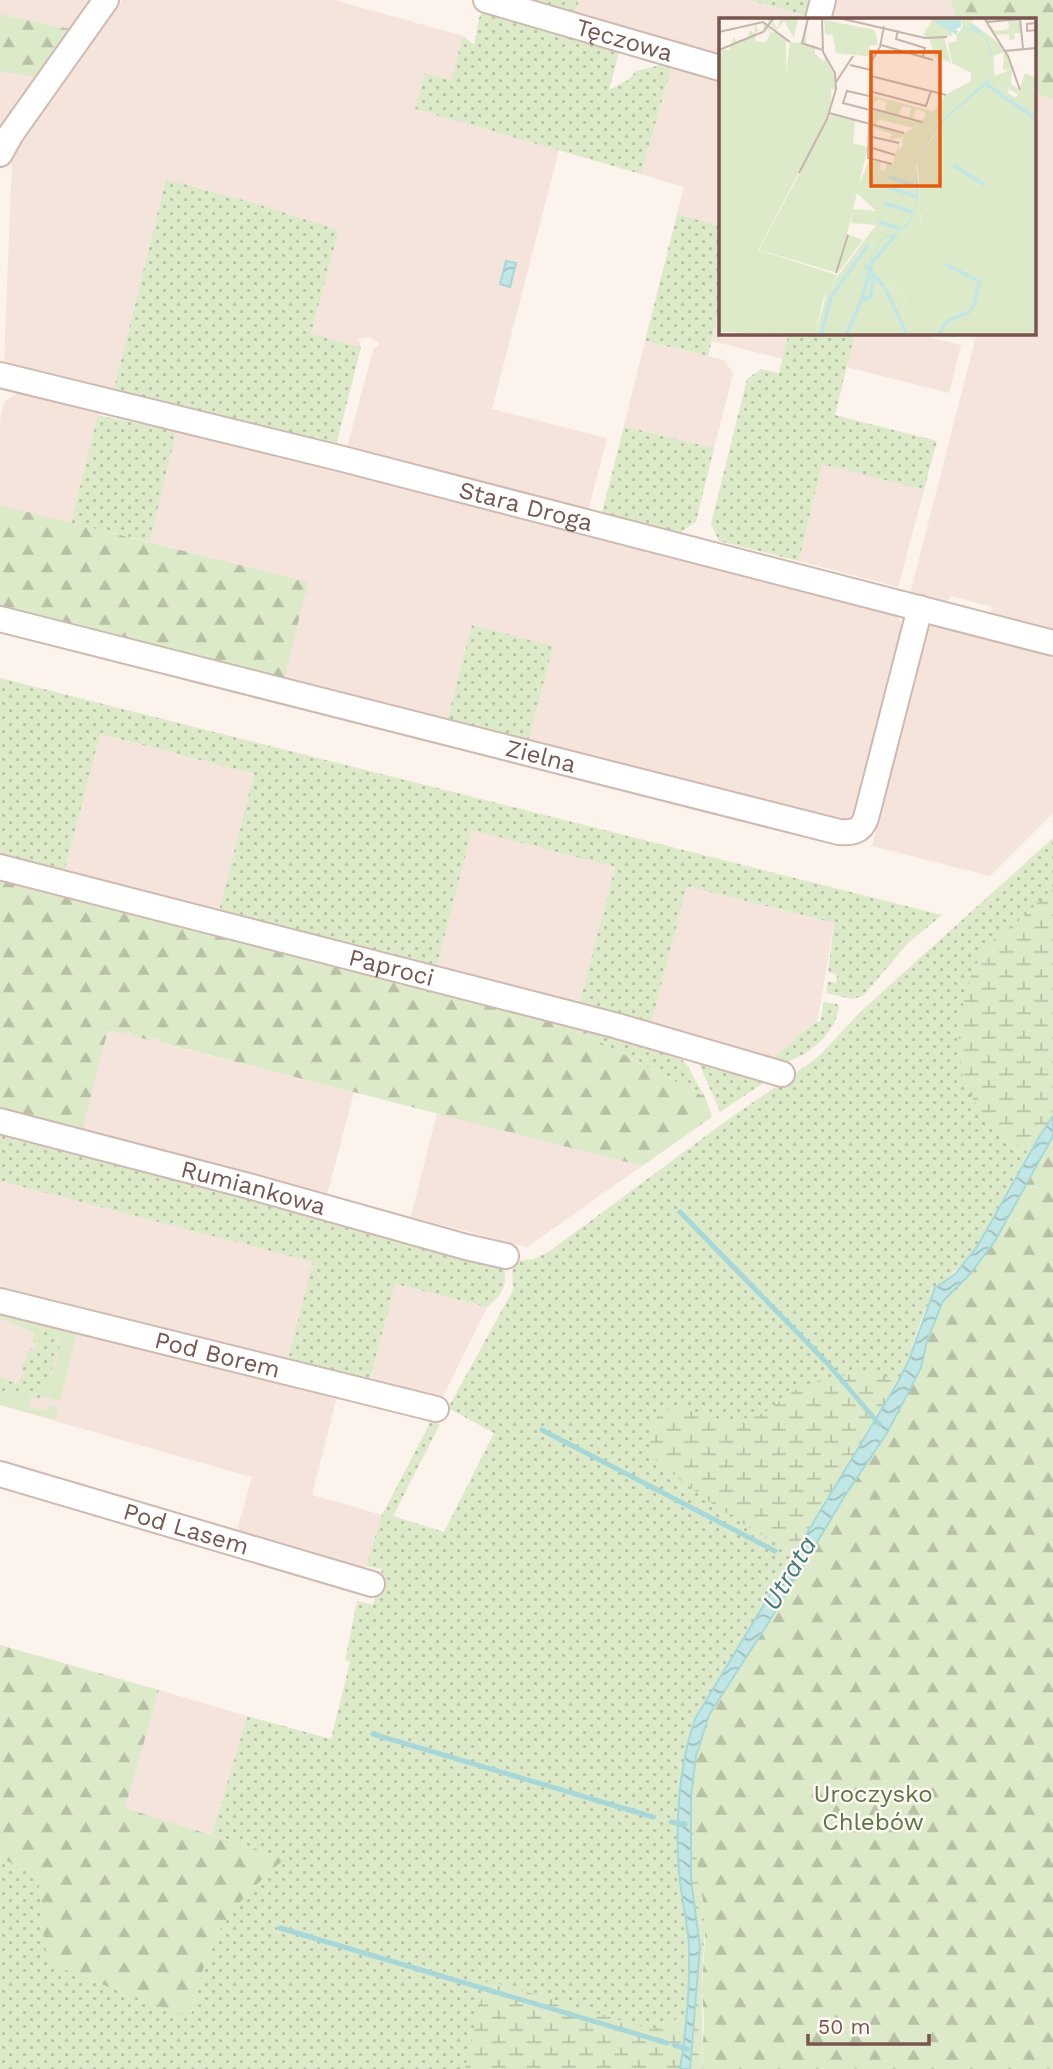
<svg xmlns="http://www.w3.org/2000/svg" width="1053" height="2069" viewBox="0 0 1053 2069" font-family="'Work Sans',sans-serif">
<style>
.residential{fill:#f4e4db}
.grass{fill:url(#grass-dots)}
.forest{fill:url(#forest-firs)}
.wetland{fill:url(#wetland-marsh)}
.garden{fill:#ddeaca}
.water{fill:url(#water-waves);stroke:#a7d8d7;stroke-width:2}
.lines{fill:none;stroke-linecap:round;stroke-linejoin:round}
.stream{stroke:#a7d8d7;stroke-width:5}
.minor-casing{stroke:#cfb9b1;stroke-width:28}
.minor{stroke:#fff;stroke-width:24}
.labels{text-anchor:middle;stroke-width:5;stroke-linejoin:round;paint-order:stroke}
.street-label{font-size:24px;fill:#78564f;stroke:#fef8f3}
.park-label{font-size:24px;fill:#5c7744;stroke:#fef8f3}
.water-label{font-size:26px;font-style:italic;fill:#427c7c;stroke:#fef8f3}
.inset-river{fill:none;stroke:#c0e6e5;stroke-width:3.5}
.inset-road{fill:none;stroke:#c7b4ad;stroke-width:2}
.view{fill:#e8590c;fill-opacity:0.15;stroke:#e8590c;stroke-width:3.5}
.inset-edge{fill:none;stroke:#78564f;stroke-width:3.5}
</style>
<defs>
<pattern id="grass-dots" width="8" height="8" patternUnits="userSpaceOnUse" patternTransform="scale(1.75)"><rect width="8" height="8" fill="#ddeaca"/><path d="M2 2h.1M6 6h.1" fill="none" stroke="#b8c0a6" stroke-width="1.8" stroke-linecap="round"/></pattern>
<pattern id="forest-firs" width="22" height="20" patternUnits="userSpaceOnUse" patternTransform="scale(1.75)"><rect width="22" height="20" fill="#ddeaca"/><path d="M5 1l3.5 6h-7zM16 11l3.5 6h-7z" fill="#b8c0a6"/></pattern>
<pattern id="wetland-marsh" width="20" height="14" patternUnits="userSpaceOnUse" patternTransform="scale(1.75)"><rect width="20" height="14" fill="#ddeaca"/><path d="M1 5h8M5 5V1M11 12h8M15 12V8" fill="none" stroke="#b8c0a6"/></pattern>
<pattern id="water-waves" width="16" height="10" patternUnits="userSpaceOnUse" patternTransform="scale(1.75)"><rect width="16" height="10" fill="#c0e6e5"/><path d="M0 5q4-4 8 0t8 0" fill="none" stroke="#a1bdbc"/></pattern>
</defs>
<rect width="100%" height="100%" fill="#fcf3ec"/>
<path class="residential" d="M0 0H96L75 30 0 14Z
M122 0H334L463 36 451 80 425 73 415 109 559 150 492 409 607 438 588 511 347 448 373 350 380 344 370 337 358 339 361 347 311 335 339 230 254 203 166 179 113 393 11 367 4 362 12 162 23 140Z
M579 0H750L810 17 809 19H720V61L574 19Z
M830 0H951L956 19H824Z
M673 62 720 76V226L677 214 684 187 641 174Z
M0 71 42 79 0 132Z
M1034 92 1053 100V635L989 618 993 607 951 596 944 605 909 598 977 333 1034 332Z
M720 306V332L789 333 783 359 712 341Z
M855 333H913L961 345 949 393 847 367Z
M645 341 724 360 733 374 714 448 624 426Z
M18 393 99 414 71 523 0 505V421L4 402Z
M176 432 329 467 894 611 903 626 855 815 840 824 527 746 552 646 472 625 446 725 283 684 307 582 150 542Z
M822 463 924 490 898 587 799 561Z
M936 620 1053 650V813L990 876 872 846 929 624Z
M99 734 254 774 217 918 63 877Z
M472 829 615 866 578 1009 435 973Z
M687 886 834 923 818 1019 772 1060 650 1028Z
M108 1030 123 1033 125 1031 131 1032V1035L152 1041 153 1038 159 1040V1043L354 1092 327 1195 81 1131Z
M437 1113 642 1166 527 1247 411 1217Z
M0 1181 314 1262 287 1363 0 1289Z
M395 1284 487 1307 440 1403 397 1392 398 1386 371 1379Z
M0 1309 337 1396 312 1495 382 1515 366 1566 351 1571 235 1538 252 1477 0 1405Z
M159 1690 247 1716 212 1835 125 1808Z"/>
<path class="grass" d="M513 0H579L574 19Z
M750 0H815L810 17Z
M486 7 621 46 609 90 628 80 636 71 673 62 641 174 415 109 425 73 451 80 463 36 474 45 479 18Z
M166 179 254 203 339 230 311 334 361 347 336 446 168 403 163 406 135 399 134 395 121 391 113 393Z
M677 214 720 226V306L708 356 645 341Z
M789 333H855L835 415 937 441 924 490 822 464 799 561 719 541 711 524 747 379 761 369 779 373Z
M98 415 176 432 150 542 71 523Z
M624 426 714 448 696 522 670 539 600 520Z
M472 625 553 646 527 746 446 725Z
M0 678 942 915 908 943 863 996 852 999 826 993 828 981 836 983 837 975 828 972 834 923 687 886 650 1028 578 1009 615 867 472 830 435 973 217 918 254 774 100 734 63 877 0 855Z
M1053 838V1116C1025 1158 1006 1205 978 1246 962 1268 941 1279 929 1302 916 1328 911 1357 898 1382L695 1718C679 1764 675 1824 679 1872 681 1899 689 1925 689 1952 690 1991 686 2030 680 2069H0V1857L38 1878 42 1908 190 2018C198 1988 205 1953 222 1926 238 1900 263 1879 284 1858L212 1835 247 1716 331 1739 350 1662 345 1660 357 1601 373 1605 382 1569 366 1566 382 1515 431 1421 440 1424 393 1516 444 1532 494 1433 448 1408 513 1290 512 1264 515 1261 534 1259 550 1251 723 1123 817 1058 860 1012Z
M824 1002 837 1004 839 1007C835 1037 803 1060 775 1065L772 1059 816 1021 820 1022Z
M571 1027 676 1054 687 1065 705 1097Z
M698 1061 771 1078 720 1112Z
M0 1127 504 1267C508 1287 502 1294 487 1307L395 1284 369 1385 287 1363 313 1262 0 1181Z
M46 1329 56 1336 60 1346 44 1391 50 1393 49 1398 41 1396 40 1399 19 1394 0 1395V1377L17 1384 25 1372 21 1370 30 1348 34 1349Z"/>
<path class="forest" d="M951 0H1053V100L1034 92V19H956Z
M0 14 75 30 42 79 0 71Z
M0 505 308 582 283 684 0 610Z
M0 872 571 1027 705 1097 712 1117 642 1166 158 1042 159 1040 153 1038 152 1041 130 1035V1032L125 1031 124 1034 108 1030 81 1134 0 1115Z
M1053 1136V2069H702L704 2020 702 1989 705 1939 703 1902 697 1868 691 1817V1797L696 1756 709 1715 769 1622 846 1494 887 1433 921 1368 927 1341 943 1301 970 1274 995 1241Z
M0 1645 159 1690 125 1808 285 1858C263 1879 238 1900 222 1926 205 1953 198 1988 190 2018L65 1970 48 1959 44 1941 38 1878 0 1857Z"/>
<path class="wetland" d="M1053 888V1116L1030 1154C974 1115 948 1079 962 1009 967 987 971 969 985 950 995 936 1009 929 1022 918 1033 908 1042 897 1053 888Z
M873 1372 898 1382 796 1552C743 1528 696 1494 652 1457 650 1442 648 1421 663 1412 678 1403 699 1415 715 1418 726 1420 738 1419 748 1418 767 1416 778 1400 794 1391 816 1378 848 1374 873 1372Z
M691 1817C694 1846 700 1874 703 1902 707 1931 702 1959 702 1988 702 2015 703 2042 702 2069H690L700 1947 691 1879Z
M486 1980 647 2028H661L676 2019 686 2020 680 2069H465Z"/>
<path class="garden" d="M0 1309 78 1329 60 1401 49 1398 50 1393 43 1391C49 1376 63 1355 59 1339L46 1329 37 1345 31 1342 35 1333 0 1318Z
M19 1393 31 1397 29 1407 46 1411 48 1405 58 1408 55 1420 0 1405V1395Z"/>
<path class="water" d="M506 261 516 263 510 287 500 284Z
M1053 1116V1136L995 1241 970 1274 943 1301 927 1341 921 1368 887 1433 846 1494 769 1622 709 1715 696 1756 691 1797V1879L700 1947 690 2069H680C686 2030 690 1991 689 1952 689 1925 681 1899 679 1872 675 1823 679 1765 695 1719L898 1382 908 1362 935 1288 955 1274 977 1247 1039 1137Z"/>
<g class="lines">
<path class="stream" d="M680 1212 827 1363 879 1424
M542 1430 775 1551
M373 1734 653 1817
M671 1822 685 1824
M280 1928 667 2043
M674 2045 687 2049"/>
<g class="minor-casing">
<g id="minor">
<path id="s1" d="M486 0 720 68"/>
<path d="M818 19 823 0"/>
<path d="M0 154 11 134 106 0"/>
<path id="s2" d="M0 375 339 458 1053 643"/>
<path id="s3" d="M0 619 839 832C852 833 861 832 866 818L920 608"/>
<path id="s4" d="M0 867 614 1025 782 1074"/>
<path id="s5" d="M0 1121 245 1185 466 1247 506 1256"/>
<path id="s6" d="M0 1301 436 1409"/>
<path id="s7" d="M0 1474 372 1584"/>
</g>
</g>
<use href="#minor" class="minor"/>
</g>
<g class="labels">
<g class="street-label">
<text dy="8" stroke="none"><textPath href="#s1" startOffset="144">Tęczowa</textPath></text>
<text dy="8" stroke="none"><textPath href="#s2" startOffset="542">Stara Droga</textPath></text>
<text dy="8" stroke="none"><textPath href="#s3" startOffset="558">Zielna</textPath></text>
<text dy="8" stroke="none"><textPath href="#s4" startOffset="404">Paproci</textPath></text>
<text dy="8" stroke="none"><textPath href="#s5" startOffset="262">Rumiankowa</textPath></text>
<text dy="8" stroke="none"><textPath href="#s6" startOffset="224">Pod Borem</textPath></text>
<text dy="8" stroke="none"><textPath href="#s7" startOffset="194">Pod Lasem</textPath></text>
</g>
<g class="park-label">
<text x="873" y="1802">Uroczysko<tspan x="873" dy="28">Chlebów</tspan></text>
</g>
<g class="water-label">
<text transform="translate(789 1573) rotate(-59)" y="9">Utrata</text>
</g>
</g>
<g transform="translate(719 18)">
<rect width="317" height="317" fill="#fcf3ec"/>
<path d="M208 0H219L229 5 238 16 244 10 242 0H258L252 4 281 26 269 8 270 3 267 4 266 0 278 4 270 5 275 13 290 11 289 2 301 1 302 15H295L296 21 290 22V16L277 17 285 32H293L286 34 289 38 293 51 284 52 285 34 274 38 275 56 287 82 267 66 257 72 222 104 197 146 198 171 205 192 176 262 168 269 187 279 183 291 174 284 170 287 186 317H96L109 271 157 207 132 205 133 191 157 193 137 174 143 159 146 153 164 165 170 155 166 153 168 145 174 147 176 136 180 126V133L184 127V119L171 122 172 116 149 107 185 116 199 107 189 100 202 103 206 99V94L197 91 194 101 190 99 192 90 183 88 180 97 166 93 168 84 159 81 152 90 151 77 213 93 211 97 228 76 252 63V55L233 45 229 25 238 23 237 16Z" fill="#ddeaca"/>
<path d="M49 0H54L49 9 54 16 56 10 52 7 54 4 58 10 62 0H79L75 20 65 3 57 13 67 21V54L71 24 81 25 88 9 87 27H96V36L106 44 105 37 115 56 117 71H70V78H85L86 83 113 84 106 105 39 232 118 257 104 282 96 317 0 314V33L4 37 2 32H10L15 18 17 23 28 20 31 12 35 16 36 6 40 15 37 13 36 23 47 24 51 15 49 11 46 15 45 7 44 13V5L49 6ZM214 1 229 8 234 17 225 19 232 45 215 38 211 22 204 17ZM105 2 156 12 159 27 150 28 155 39 117 35 114 18 106 16ZM293 51 292 66 300 71 298 76 290 71 289 75 297 80 306 55 317 60V317H186L170 287 174 284 183 291 187 279 168 269 176 262 204 196 198 145 224 103 258 73 267 66 286 81 276 58ZM152 90 198 105V106L194 110 159 101 157 107 150 105ZM149 143 162 144 160 151 171 155 164 165 146 153Z" fill="#ddeaca"/>
<path d="M243 10 257 12 268 22 278 68 267 66 257 72 219 109 216 95 231 78 262 58 238 18ZM197 152 205 192 176 262 162 267 153 257 143 279 153 280 128 317H111L129 279 119 271 129 265 133 252 149 236 138 241 145 222 158 210 179 216 184 212 162 202 173 192 169 177 176 173 186 183 194 180V175L182 171 184 163 197 165Z" fill="#ddeaca"/>
<path d="M70 71H112V84L70 83Z" fill="#ddeaca"/>
<path d="M112 96 136 103 134 125 149 129 128 216 144 222 119 255 40 232ZM198 208 214 213 206 238 225 246 221 254 186 237Z" fill="#ddeaca"/>
<path d="M219 0H242V9L250 12 252 6 262 12 259 15 264 17 268 21 276 45 273 58 269 65 262 71 224 103 213 118 197 148 199 180 196 195 187 209 180 215 176 218 166 219 162 222 110 317 161 222 165 218 180 215 197 193V147L213 117 223 102 273 58 276 46 265 18 260 17 253 11 249 13 241 9 236 12Z" fill="#c0e6e5"/>
<path class="inset-river" d="M214 0 238 15M267 66 317 101M234 147 266 167M170 159 195 167M168 169 197 178M164 185 194 194M160 204 182 211M226 246 261 264 253 292M146 247 165 269M166 270 188 317M142 283 153 244 177 217M102 317 112 279 149 227M127 317 142 283 152 278 154 255M220 317 227 304 252 293"/>
<path class="inset-road" d="M120 0 206 20 228 19M265 0 289 38 301 72M301 0 304 31M268 4 301 1M317 5 308 6V13L317 12M165 8 161 29 152 44 149 140 173 146M179 12 177 21 206 30 204 39M0 14 44 4 71 24M82 25 104 32M83 26 89 0M162 27 214 42M0 32 44 14 55 0M285 33 317 30M131 47 152 52M152 58 227 77M117 64 134 38M150 73 207 88 212 73M150 78 128 73 124 85 151 92M151 90 203 104M110 95 185 115M149 118 180 125M150 129 176 137M80 155 108 101 117 71 116 55 104 34 103 0M117 255 129 217"/>
<path class="view" d="M152 34H221V168H152Z"/>
<rect width="317" height="317" class="inset-edge"/>
</g>
<path d="M808 2034v10h121v-10" fill="none" stroke="#78564f" stroke-width="3.5"/>
<text x="818" y="2034" font-size="21" fill="#78564f" stroke="#fef8f3" stroke-width="5" paint-order="stroke">50 m</text>
</svg>
